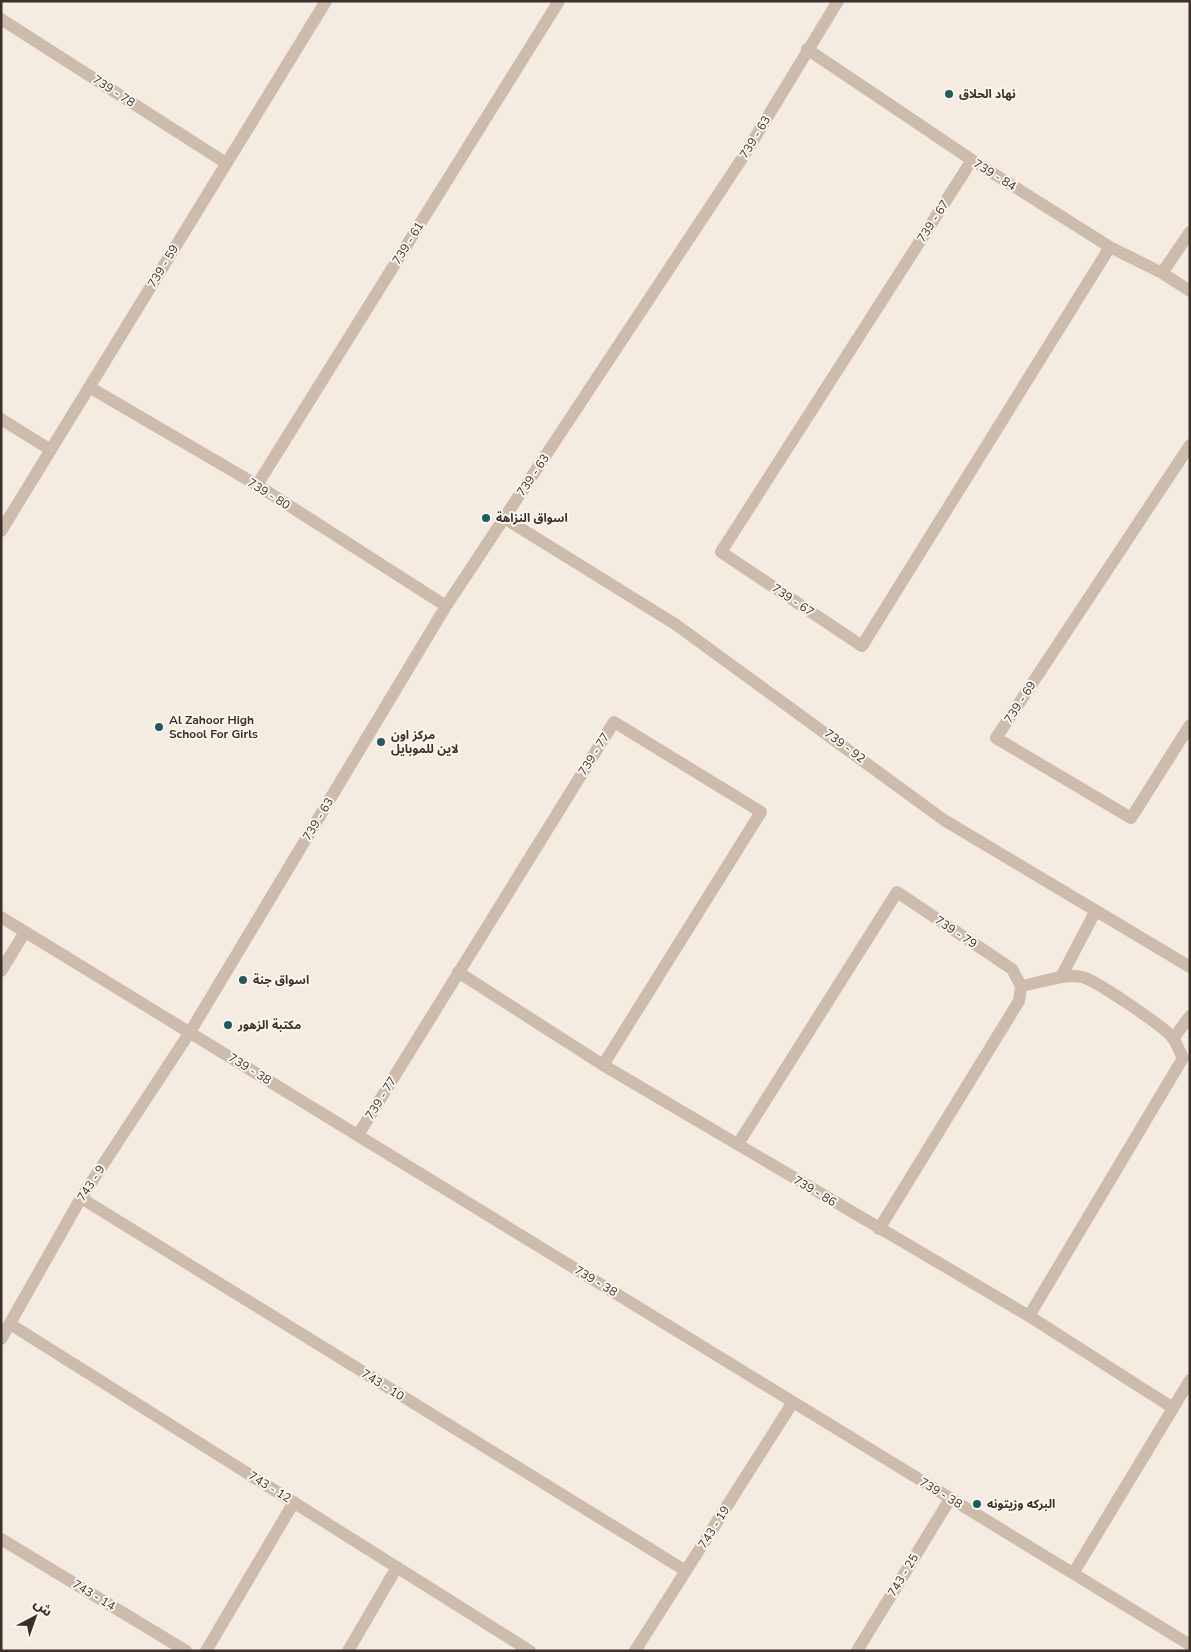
<svg xmlns="http://www.w3.org/2000/svg" width="1191" height="1652" viewBox="0 0 1191 1652" font-family="'Nunito Sans','Noto Sans Arabic',sans-serif">
<style>
.lines{fill:none;stroke-linecap:round;stroke-linejoin:round}
.minor{stroke:#cdbbac;stroke-width:12}
.poi-dot{fill:#1f5a5e;stroke:#fbf5ee;stroke-width:2}
.labels{text-anchor:middle;stroke-width:4;stroke-linejoin:round;paint-order:stroke}
.street-label{font-size:12px;fill:#3b302b;stroke:#fbf5ee}
.poi-label{font-size:12px;font-weight:bold;fill:#3b302b;stroke:#fbf5ee;text-anchor:start}
</style>
<rect width="100%" height="100%" fill="#f4ebe1"/>
<g class="lines">
<path class="minor" d="M1 19 226 163
M807 49 972 160 1110 247 1162 273 1190 291
M972 160 721 552 862 646 1110 247
M1162 273 1190 232
M89 387 257 485 446 606
M1 419 51 450
M1190 445 996 738 1131 818 1190 725
M257 485 559 1
M504 518 675 624 944 820 1190 967
M1 531 326 1
M1 917 1190 1645
M1 971 25 932
M458 972 603 1065 1029 1316 1173 1408
M1061 977 1095 912
M1021 986C1040 983 1064 973 1082 977 1094 979 1163 1026 1172 1037 1177 1043 1179 1051 1183 1058L1029 1316
M1173 1039 1190 1016
M358 1135 614 722 761 812 603 1065
M738 1144 897 892 1012 969 1021 986 1019 1001 879 1229
M81 1198 686 1571
M10 1324 530 1651
M1 1339 81 1198 190 1032 446 606 745 154 838 1
M1 1539 186 1651
M1074 1572 1190 1380
M206 1651 294 1502
M348 1651 397 1567
M635 1651 793 1402
M857 1651 950 1499"/>
</g>
<g class="poi-dot">
<circle cx="949" cy="94" r="5"/>
<circle cx="486" cy="518" r="5"/>
<circle cx="159" cy="727" r="5"/>
<circle cx="381" cy="742" r="5"/>
<circle cx="243" cy="980" r="5"/>
<circle cx="228" cy="1025" r="5"/>
<circle cx="977" cy="1504" r="5"/>
</g>
<g class="labels">
<g class="street-label">
<text transform="translate(114 91) rotate(33)" y="4">739 - 78</text>
<text transform="translate(755 137) rotate(-59)" y="4">739 - 63</text>
<text transform="translate(995 175) rotate(32)" y="4">739 - 84</text>
<text transform="translate(933 221) rotate(-57)" y="4">739 - 67</text>
<text transform="translate(408 243) rotate(-58)" y="4">739 - 61</text>
<text transform="translate(163 266) rotate(-59)" y="4">739 - 59</text>
<text transform="translate(533 475) rotate(-56)" y="4">739 - 63</text>
<text transform="translate(269 494) rotate(32)" y="4">739 - 80</text>
<text transform="translate(793 600) rotate(34)" y="4">739 - 67</text>
<text transform="translate(1020 702) rotate(-57)" y="4">739 - 69</text>
<text transform="translate(845 746) rotate(37)" y="4">739 - 92</text>
<text transform="translate(594 754) rotate(-58)" y="4">739 - 77</text>
<text transform="translate(318 819) rotate(-59)" y="4">739 - 63</text>
<text transform="translate(956 932) rotate(34)" y="4">739 - 79</text>
<text transform="translate(250 1069) rotate(32)" y="4">739 - 38</text>
<text transform="translate(381 1098) rotate(-58)" y="4">739 - 77</text>
<text transform="translate(91 1183) rotate(-57)" y="4">743 - 9</text>
<text transform="translate(815 1191) rotate(31)" y="4">739 - 86</text>
<text transform="translate(596 1281) rotate(31)" y="4">739 - 38</text>
<text transform="translate(383 1385) rotate(32)" y="4">743 - 10</text>
<text transform="translate(270 1487) rotate(32)" y="4">743 - 12</text>
<text transform="translate(941 1493) rotate(31)" y="4">739 - 38</text>
<text transform="translate(714 1527) rotate(-58)" y="4">743 - 19</text>
<text transform="translate(903 1575) rotate(-59)" y="4">743 - 25</text>
<text transform="translate(94 1595) rotate(31)" y="4">743 - 14</text>
</g>
<g class="poi-label">
<text x="959" y="98">نهاد الحلاق</text>
<text x="496" y="522">اسواق النزاهة</text>
<text x="169" y="724">Al Zahoor High<tspan x="169" dy="14">School For Girls</tspan></text>
<text x="391" y="739">مركز اون<tspan x="391" dy="14">لاين للموبايل</tspan></text>
<text x="253" y="984">اسواق جنة</text>
<text x="238" y="1029">مكتبة الزهور</text>
<text x="987" y="1508">البركه وزيتونه</text>
</g>
</g>
<rect width="1191" height="1652" fill="none" stroke="#3b302b" stroke-width="5"/>
<g transform="translate(35 1617) rotate(41)" stroke="#fbf5ee" stroke-width="4" paint-order="stroke">
<path d="M0-4L9 19L0 12L-9 19Z" fill="#3b302b"/>
<text y="-8" font-size="14" font-weight="bold" text-anchor="middle" fill="#3b302b">ش</text>
</g>
</svg>
